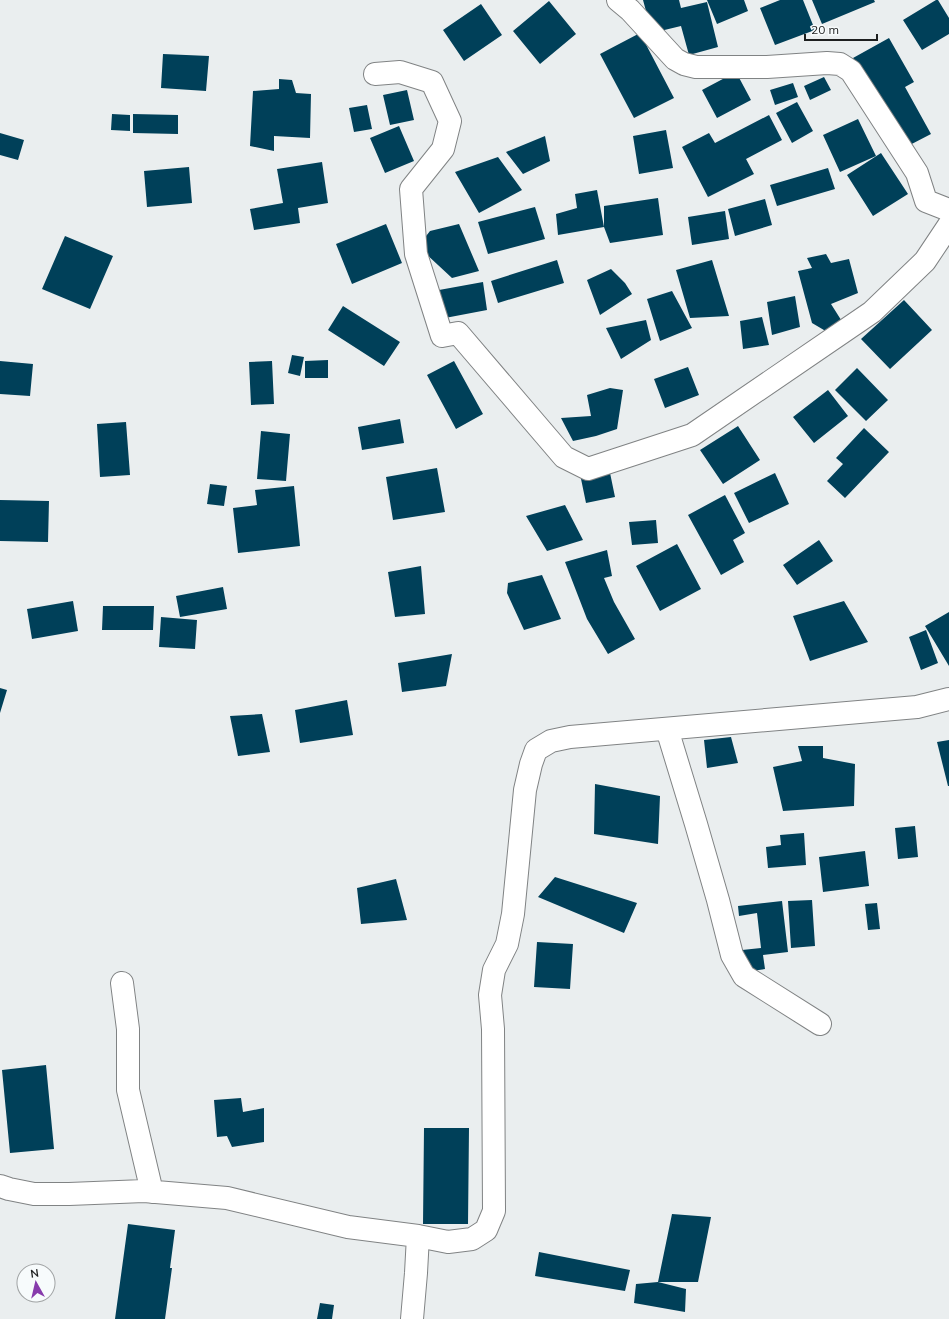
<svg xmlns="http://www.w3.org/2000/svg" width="949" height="1319" viewBox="0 0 949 1319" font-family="Mulish,sans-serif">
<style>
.building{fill:#004059}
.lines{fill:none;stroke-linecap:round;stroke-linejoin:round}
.minor-casing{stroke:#808384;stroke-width:24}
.minor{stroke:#fff;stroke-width:22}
</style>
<rect width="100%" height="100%" fill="#eaeeef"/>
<path class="building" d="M643 0H679L681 8 707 2 718 47 689 55 681 26 652 33Z
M707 0H744L748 11 717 24Z
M780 0H803L815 30 775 45 760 8Z
M812 0H874L875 2 822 24Z
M936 0H938L949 18V34L922 50 903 20Z
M549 1 576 34 540 64 513 31Z
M481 4 502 35 464 61 443 30Z
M640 33 674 98 634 118 600 54Z
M889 38 914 82 905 87 931 134 904 148 853 58Z
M163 54 209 56 206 91 161 88Z
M736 72 751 100 717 118 702 90Z
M824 77 831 90 810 100 804 86Z
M279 79 292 80 296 93 311 94 310 138 274 136V151L250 146 253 91 279 89Z
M793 83 798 97 775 105 770 90Z
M407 90 414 120 390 125 383 95Z
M797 102 813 131 792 143 776 113Z
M367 105 372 129 354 132 349 108Z
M112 114 130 115V131L111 130Z
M133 114 178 115V134L133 133Z
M769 115 782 140 746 159 754 174 708 197 682 147 709 133 715 143Z
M858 119 876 156 840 172 823 135Z
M399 126 414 161 385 173 370 138Z
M666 130 673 168 639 174 633 136Z
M0 133 24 140 18 160 0 155Z
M545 136 550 161 523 174 506 152Z
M881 153 908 194 873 216 847 175Z
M498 157 522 190 479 213 455 172Z
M322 162 328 203 298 208 300 223 254 230 250 209 283 203 277 169Z
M189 167 192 203 147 207 144 171Z
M828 168 835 189 777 206 770 185Z
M597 190 604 227V206L658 198 663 235 610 243 604 227 558 235 556 214 577 208 575 194Z
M765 199 772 225 735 236 728 209Z
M535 207 545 239 488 254 478 222Z
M725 211 729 239 692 245 688 217Z
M386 224 402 263 352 284 336 244Z
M459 224 479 271 452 278 424 252 423 240 430 231Z
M65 236 113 256 90 309 42 289Z
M826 254 831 263 849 259 858 293 831 304 843 323 829 333 812 323 798 271 812 268 807 258Z
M557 260 564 283 498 303 491 281Z
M712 260 729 316 690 318 676 270Z
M611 269 625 283 632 294 600 315 587 280Z
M483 282 487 310 445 318 439 290Z
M672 291 692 328 660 341 647 299Z
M795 296 800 327 772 335 767 302Z
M904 300 932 330 890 369 861 339Z
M343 306 400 342 384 366 328 330Z
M762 317 769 345 743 349 740 321Z
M646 320 651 340 621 359 606 328Z
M292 355 304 357 300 376 288 373Z
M328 360V378H305V361Z
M0 361 33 364 30 396 0 394Z
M272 361 274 404 251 405 249 362Z
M454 361 483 414 456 429 427 375Z
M688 367 699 395 665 408 654 379Z
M857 368 888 400 866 421 835 390Z
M610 388 623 390 617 429 596 436 573 441 561 418 591 416 587 395Z
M828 390 848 416 814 443 793 417Z
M400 419 404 443 362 450 358 427Z
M126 422 130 475 100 477 97 424Z
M738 426 760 460 723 484 700 450Z
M864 428 889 452 845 498 827 481 843 464 836 458Z
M261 431 290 434 286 481 257 479Z
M437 468 445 512 393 520 386 477Z
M609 468 615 497 586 503 580 474Z
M775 473 789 504 749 523 734 493Z
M210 484 227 486 224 506 207 504Z
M294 486 300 546 238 553 233 508 257 505 255 490Z
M725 495 745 533 733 540 744 562 721 575 688 515Z
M0 500 49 501 48 542 0 541Z
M565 505 583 540 547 551 526 516Z
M656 520 658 543 632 545 629 522Z
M819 540 833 561 797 585 783 565Z
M677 544 701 589 660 611 636 566Z
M607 550 612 576 604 578 614 602 635 639 608 654 587 619 565 562Z
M421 566 425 614 395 617 388 572Z
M542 575 561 619 524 630 507 593 508 583Z
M223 587 227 609 180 617 176 596Z
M73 601 78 631 32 639 27 609Z
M844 601 868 642 810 661 793 616Z
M103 606H154L153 630H102Z
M949 612V666L925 626Z
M161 617 197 620 195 649 159 647Z
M926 630 938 663 921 670 909 637Z
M452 654 446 686 402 692 398 663Z
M0 688 7 690 0 713Z
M347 700 353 735 300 743 295 710Z
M262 714 270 752 238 756 230 716Z
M731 737 738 763 707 768 704 740Z
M949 740V786H948L937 742Z
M798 746H823V758L855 764 854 806 783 811 773 767 802 761Z
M595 784 660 796 658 844 594 834Z
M915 826 918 857 898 859 895 828Z
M804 833 806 865 768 868 766 847 781 845 780 835Z
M865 851 869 886 823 892 819 857Z
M555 877 637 903 624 933 538 897Z
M396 879 407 920 361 924 357 888Z
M812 900 815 946 791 948 788 901Z
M782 901 788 952 763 955 765 969 745 972 742 950 761 948 757 913 739 916 738 906Z
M877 903 880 929 868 930 865 904Z
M537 942 573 944 570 989 534 987Z
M46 1065 54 1149 10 1153 2 1070Z
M241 1098 243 1112 264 1108V1142L232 1147 227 1136 217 1137 214 1100Z
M424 1128H469L468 1224H423Z
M672 1214 711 1217 698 1282H658Z
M128 1224 175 1230 170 1268H172L165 1319H115Z
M539 1252 630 1270 625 1291 535 1276Z
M658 1282 686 1289 685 1312 634 1303 636 1284Z
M320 1303 334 1305 332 1319H317Z"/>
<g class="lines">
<g class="minor-casing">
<path id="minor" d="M618 0 630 10 675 59 684 64 696 67H767L827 63 840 64 851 71 917 173 926 201 949 210
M375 74 400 72 432 82 450 121 443 149 411 189 416 254 442 336 458 333 564 457 588 469 692 435 872 312 925 261 949 225
M667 729 696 824 718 900 732 955 744 976 820 1024
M122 983 128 1029V1090L152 1192
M0 1186 9 1189 34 1194H69L144 1191 227 1198 348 1227 418 1236 448 1242 472 1239 486 1230 494 1211 493 1029 490 995 494 970 507 944 513 914 525 790 531 764 536 750 551 741 570 737 917 707 949 699
M412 1319 416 1273 418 1236"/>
</g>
<use href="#minor" class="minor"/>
</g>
<g transform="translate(36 1283) rotate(352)"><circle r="19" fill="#f7fbfc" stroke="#a0a3a4"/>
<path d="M0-3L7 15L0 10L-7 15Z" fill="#873bac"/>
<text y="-6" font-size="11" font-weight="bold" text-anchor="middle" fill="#1d1f1f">N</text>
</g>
<path d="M805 34v6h72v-6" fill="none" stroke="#1d1f1f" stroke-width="2"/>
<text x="811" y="34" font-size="12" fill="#1d1f1f" stroke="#f7fbfc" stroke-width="3" paint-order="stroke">20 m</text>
</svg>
